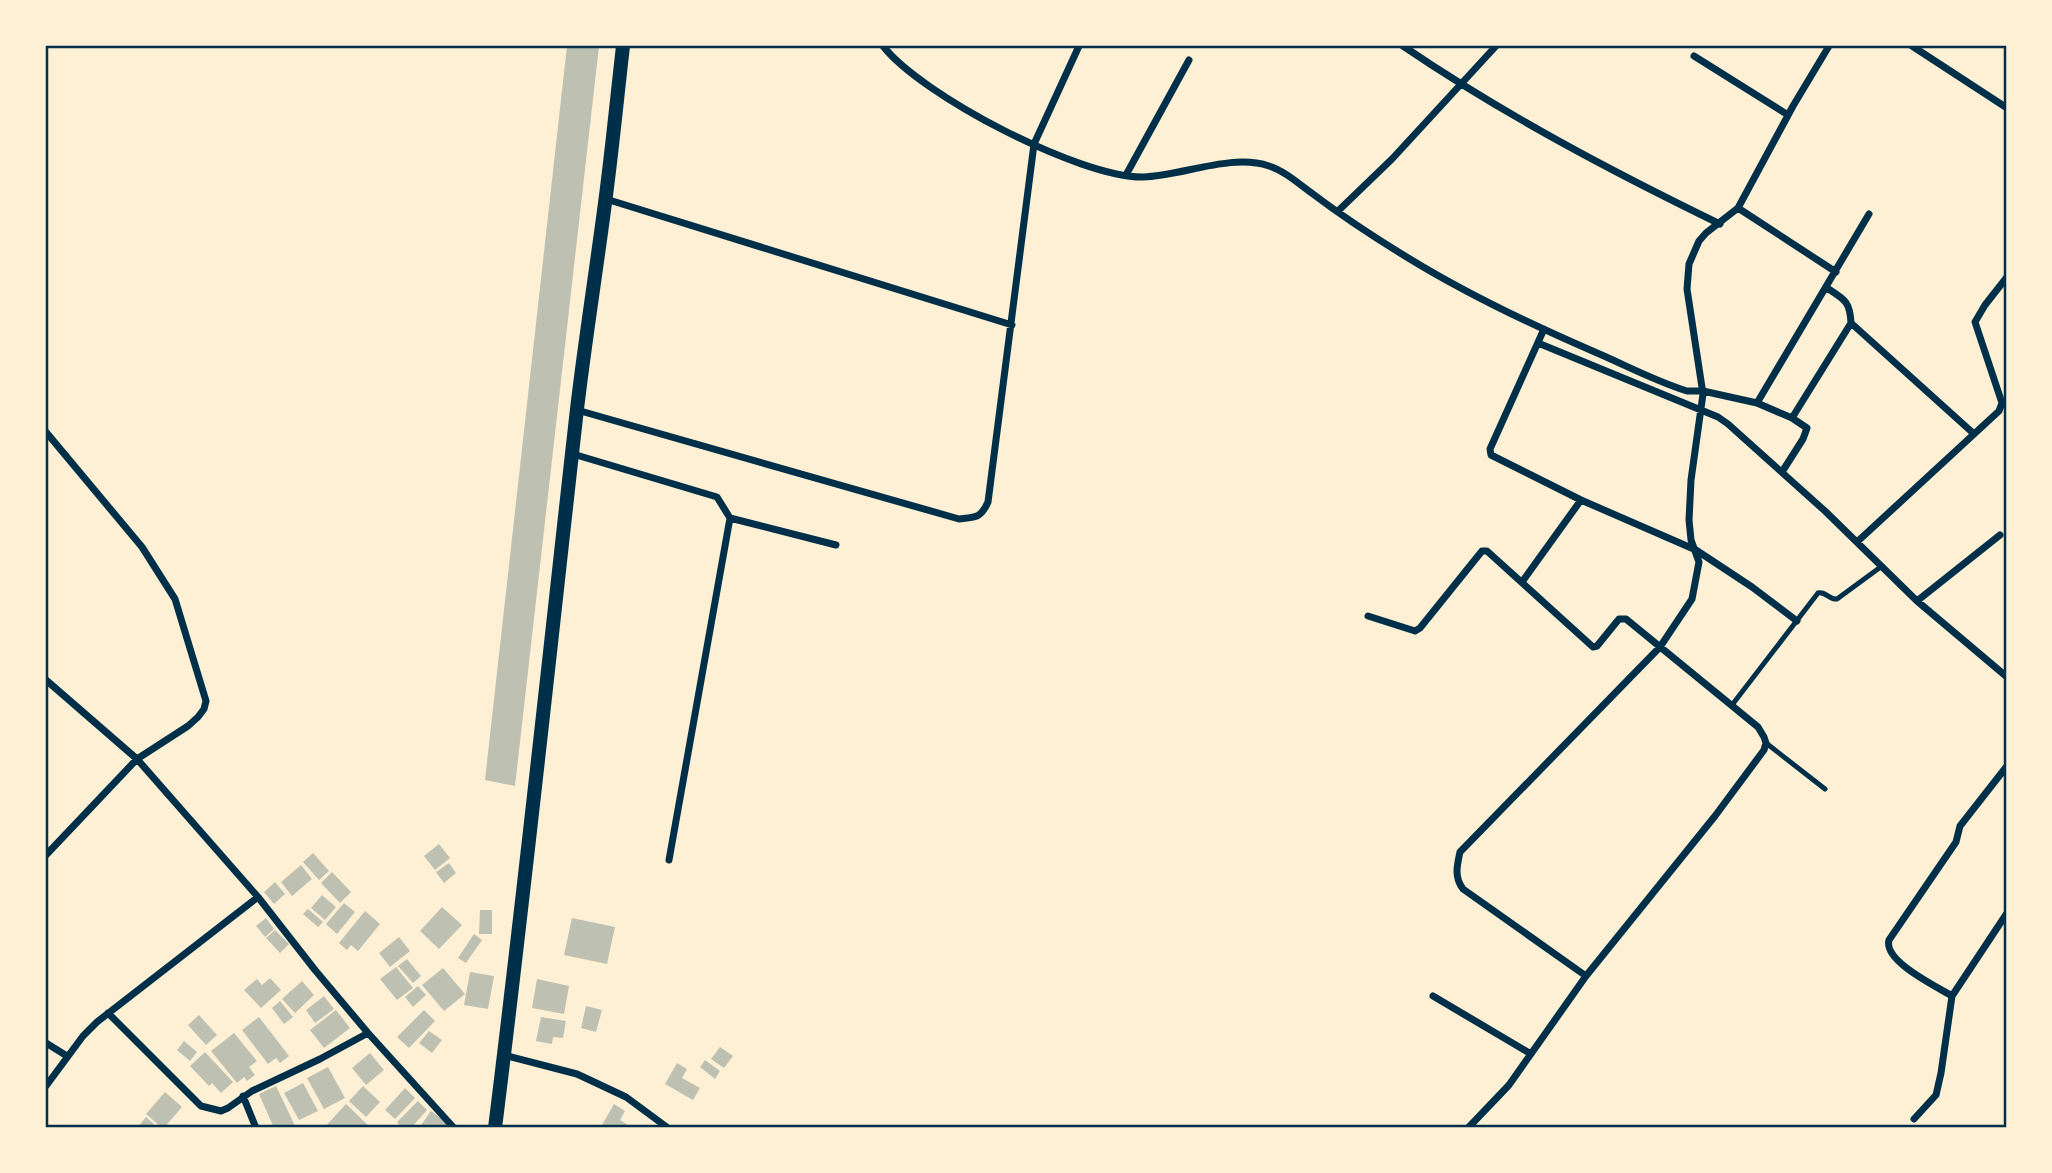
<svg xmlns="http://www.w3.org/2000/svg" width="2052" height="1173" viewBox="0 0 2052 1173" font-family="Jost,sans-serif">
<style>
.building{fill:#bec0b2}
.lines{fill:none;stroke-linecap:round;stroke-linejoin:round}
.service{stroke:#003049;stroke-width:5}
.minor{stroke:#003049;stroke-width:7}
.secondary{stroke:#003049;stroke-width:14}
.neatline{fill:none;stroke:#003049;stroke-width:2.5}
</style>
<rect width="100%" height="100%" fill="#fdf0d5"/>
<path class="building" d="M567 46H599L515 786 485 780Z
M439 844 450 858 435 870 424 856Z
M313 853 329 871 319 880 303 862Z
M449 863 456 873 444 883 436 872Z
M301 865 312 879 292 896 281 882Z
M332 872 351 892 340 903 321 883Z
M275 882 285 894 274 904 264 892Z
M322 895 336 907 325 920 311 908Z
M344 903 355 912 337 934 326 924Z
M442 907 462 925 439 949 420 931Z
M308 909 323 922 318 927 303 914Z
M480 910H492V934H479Z
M365 911 380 924 358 951 351 945 347 950 339 943Z
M266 918 274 929 265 937 256 926Z
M572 918 615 927 607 964 564 955Z
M275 930 289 944 280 953 266 938Z
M474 934 482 940 466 963 458 958Z
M399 937 410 951 390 967 379 953Z
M407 959 421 976 413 983 398 966Z
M396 967 413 988 397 1000 380 979Z
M443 968 465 994 444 1011 422 985Z
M470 972 494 976 488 1009 464 1005Z
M270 978 281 990 261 1008 244 990 257 979 262 985Z
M537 979 569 986 564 1014 532 1008Z
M302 981 314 995 295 1013 282 999Z
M418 986 426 995 413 1007 405 997Z
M324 996 334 1009 315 1023 306 1010Z
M280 1001 293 1017 284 1024 272 1008Z
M586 1006 602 1010 596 1032 581 1028Z
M336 1010 350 1028 324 1048 310 1030Z
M424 1010 435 1021 409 1048 397 1037Z
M199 1015 217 1035 206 1045 188 1025Z
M259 1017 289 1056 280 1063 276 1058 268 1064 242 1030Z
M541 1017 566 1021 563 1038 553 1037 552 1044 536 1041Z
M429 1031 442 1040 432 1053 419 1043Z
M234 1033 257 1061 249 1067 255 1075 247 1081 244 1077 237 1083 211 1051Z
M184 1041 197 1052 190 1061 177 1050Z
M720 1047 733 1056 724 1068 711 1059Z
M205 1052 233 1082 221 1093 212 1083 209 1086 190 1066Z
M370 1053 384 1070 366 1085 352 1068Z
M705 1060 720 1071 715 1079 700 1067Z
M677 1063 687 1069 682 1078 700 1088 693 1100 665 1084Z
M328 1067 345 1098 324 1109 307 1078Z
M303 1083 318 1111 299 1120 284 1093Z
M276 1086 289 1113 296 1128H274L259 1094Z
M363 1086 380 1102 366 1117 349 1101Z
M405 1088 415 1098 395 1119 385 1110Z
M165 1092 182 1107 164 1128H162L146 1114Z
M418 1101 427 1110 411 1128H402L397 1122Z
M346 1104 371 1128H324Z
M614 1104 625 1111 620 1120 633 1128H606L602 1125Z
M431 1111 447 1123 444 1128H419Z
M146 1117 158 1128H137Z"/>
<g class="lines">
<path class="service" d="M1732 705 1818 593C1826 591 1829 600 1837 599L1882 566
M1766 743 1825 789"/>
<path class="minor" d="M883 46C921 95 1080 178 1143 177 1182 176 1231 153 1269 166 1285 171 1299 184 1313 194 1342 216 1374 237 1405 256 1468 295 1536 327 1604 356 1631 368 1658 382 1687 391H1703L1757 403 1869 214
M1403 46C1503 114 1611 171 1720 224
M1912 46 2007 108
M1694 56 1788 115
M1126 175 1189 60
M606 199 1012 325
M1738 208 1836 272
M1338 211 1392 159 1496 46
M1851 323 1973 433
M1544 329 1490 449 1491 455 1581 500 1696 550 1752 587 1797 621
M1538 343 1718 417 1728 424 1825 511 1917 601 2007 677
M1757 403 1792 418 1807 428 1803 439 1782 472
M577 410 959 519C976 517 981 518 988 502L1034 144 1079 46
M1792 418 1851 323C1850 301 1844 299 1827 288
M46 432 142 547 175 599 206 701 204 709 198 717 188 726 137 759 46 855
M573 454 717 497 730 518 836 545
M1857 542 1999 411 2002 403 1975 322 1985 305 2007 277
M1522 582 1581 500
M1917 601 2000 535
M1368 616 1415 631 1420 628 1482 551H1487L1593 647 1597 646 1619 619H1626L1758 727 1764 737 1766 743 1764 750 1715 816 1586 976 1509 1085 1468 1128
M46 680 137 759 258 897 315 970 368 1033 454 1128
M669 860 730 518
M1586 976 1463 889C1454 877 1457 866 1460 852L1660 647 1692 599 1699 562 1691 540 1689 520 1691 480 1703 394 1687 289 1689 264 1699 241 1706 233 1738 208 1793 106 1829 46
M1433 996 1531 1054
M1952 996C1936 986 1883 961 1889 940L1956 842 1960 826 2007 766
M108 1013 201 1106 221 1111 228 1108 252 1091 320 1059 368 1033
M46 1043 67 1056
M504 1055 577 1074 626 1097 668 1128
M46 1086 83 1036 97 1022 258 897
M243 1096 256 1128
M1914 1119 1936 1095 1941 1073 1952 996 2007 913"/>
<path class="secondary" d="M495 1128C525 888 550 649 577 409 585 341 596 272 605 203 612 151 617 98 623 46"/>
</g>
<rect width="2052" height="1173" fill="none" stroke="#fdf0d5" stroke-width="94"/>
<rect x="47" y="47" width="1958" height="1079" class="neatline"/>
</svg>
